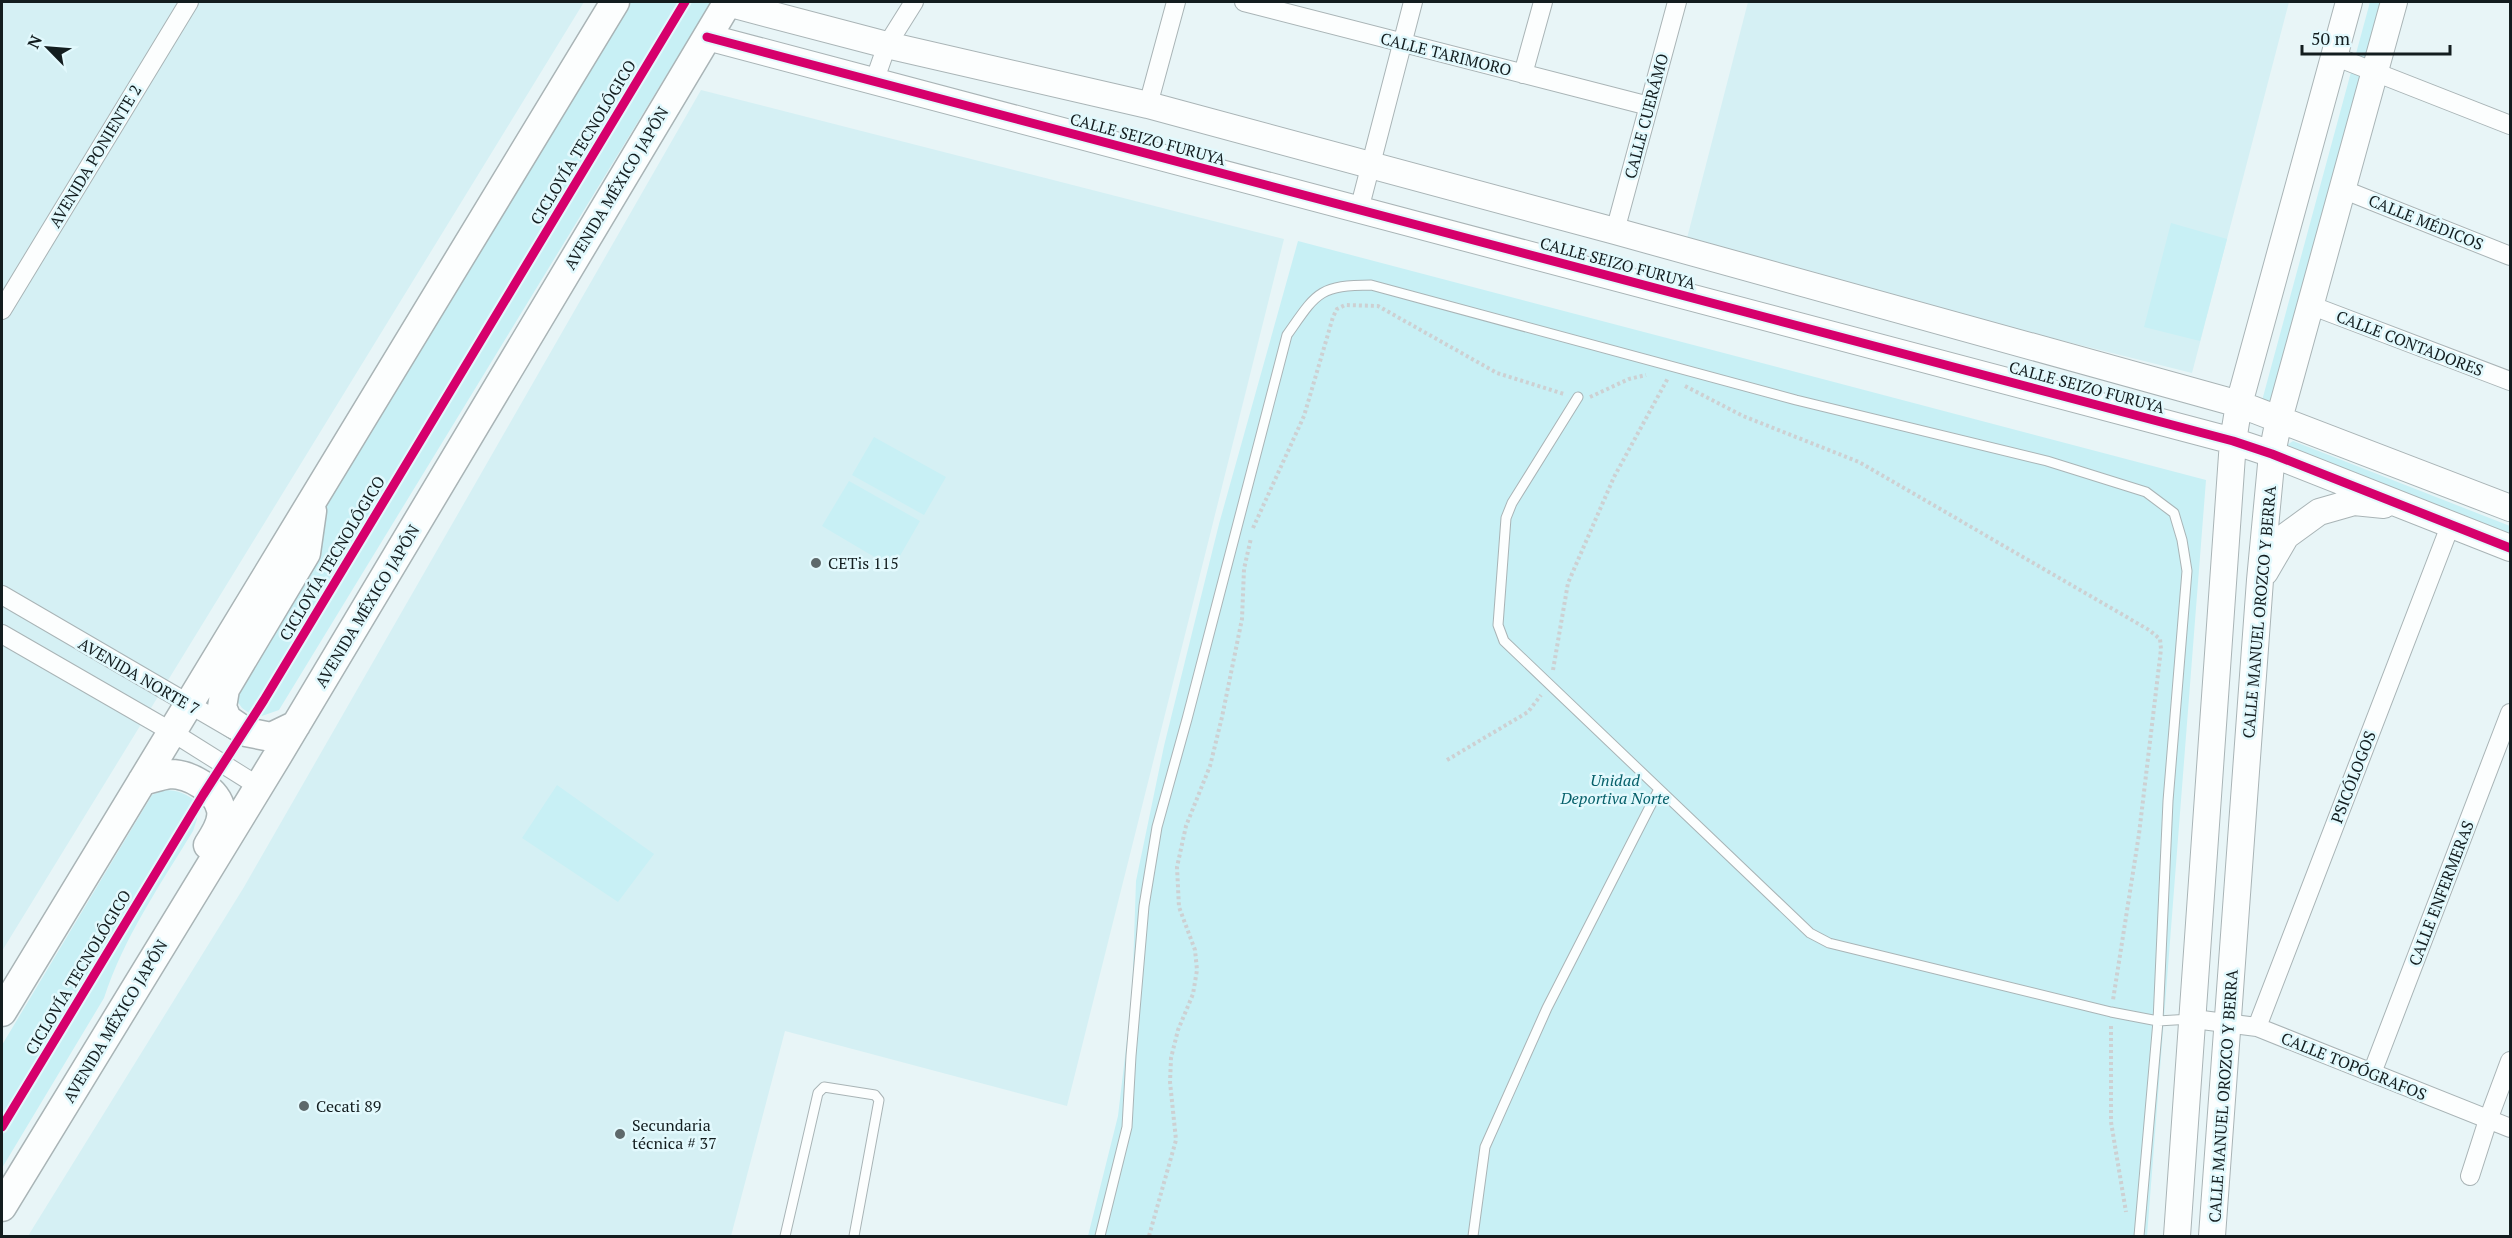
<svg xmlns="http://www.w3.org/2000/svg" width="2512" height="1238" viewBox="0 0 2512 1238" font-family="'PT Serif',serif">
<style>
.built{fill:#d5f0f4}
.green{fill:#c8f0f5}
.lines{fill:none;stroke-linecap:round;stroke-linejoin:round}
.lane-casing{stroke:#a9b4b6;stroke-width:11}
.street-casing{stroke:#a9b4b6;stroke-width:20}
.secondary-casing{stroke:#a9b4b6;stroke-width:28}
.primary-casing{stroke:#a9b4b6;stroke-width:31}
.path{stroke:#cdd0d2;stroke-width:4;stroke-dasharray:3 3;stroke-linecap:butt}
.lane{stroke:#fcfefe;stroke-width:9}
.street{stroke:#fcfefe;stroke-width:18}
.secondary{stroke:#fcfefe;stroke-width:26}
.primary{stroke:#fcfefe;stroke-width:28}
.cycleway-casing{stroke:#e2f9fd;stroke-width:13}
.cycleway{stroke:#d6006c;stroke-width:9}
.poi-dot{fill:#5e696b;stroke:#e2f9fd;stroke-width:2}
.labels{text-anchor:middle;stroke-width:5;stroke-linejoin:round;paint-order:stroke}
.street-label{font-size:16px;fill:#131d1f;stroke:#e2f9fd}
.poi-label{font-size:16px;fill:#131d1f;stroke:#e2f9fd;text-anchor:start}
.park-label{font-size:16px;font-style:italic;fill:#07606a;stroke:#e2f9fd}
</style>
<rect width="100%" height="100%" fill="#e8f5f7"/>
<path class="built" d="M2 2H584L2 951Z
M1748 2H2289L2192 373 1685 246Z
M701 90 1284 239 1067 1106 785 1031 731 1236H28L244 887Z"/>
<path class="green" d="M627 2H711L279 710 256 718 242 708 232 694 326 504Z
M2370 2H2380L2274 401 2263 406V397Z
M2171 223 2227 239 2200 341 2144 327Z
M1298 241 2206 480 2147 1236H1088L1118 1116 1132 997 1136 881 1164 746 1219 524Z
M874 437 946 477 924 515 852 475Z
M2293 441 2510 526V537L2291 451 2287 445Z
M849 481 920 521 893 568 822 526Z
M557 785 654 854 618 902 522 838Z
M164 790C179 790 187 794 198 803L197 819 193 831C160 885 124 937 104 998L2 1168V1045L152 795Z"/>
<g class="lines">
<g class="lane-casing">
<path id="lane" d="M1578 397 1512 503 1506 518 1498 625 1504 641 1810 933 1829 943 2111 1012 2158 1021 2191 1019
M785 1236 818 1093 824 1087 875 1095 879 1100 854 1236
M1100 1236 1127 1127 1131 1056 1144 906 1157 827 1187 719 1287 335C1316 294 1318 285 1371 285L1796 400 2047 461 2146 492 2174 513 2182 540 2187 571 2168 801 2158 1021 2139 1236
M1473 1236 1485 1147 1547 1008 1659 789"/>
</g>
<g class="street-casing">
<path id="street" d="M1244 2 1649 106
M2334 56 2510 125
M1523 74 1543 2
M874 82 887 45 914 2
M1148 105 1176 2
M2342 189 2510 256
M1359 210 1413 2
M1615 231 1677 2
M2310 305 2510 381
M2 310 189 2
M2 595 232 729
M2 634 172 732 258 786
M2194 1019 2257 1027 2510 1128
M2257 1027 2450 526
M2372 1073 2510 713
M2470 1176 2488 1120 2510 1061"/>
</g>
<g class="secondary-casing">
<path id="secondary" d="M727 3 887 45 1148 105 1615 231 2239 404 2510 508
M707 37 2233 441 2272 454 2510 548
M2265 572 2286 536 2319 512 2354 502 2384 505
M2177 1236 2233 441 2239 404 2349 2
M2212 1236 2260 580 2272 454 2279 419 2394 2"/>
</g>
<g class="primary-casing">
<path id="primary" d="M296 725 271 737 246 732 227 719 222 707 225 689 306 553 312 511
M142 781C151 779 161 775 170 774 189 774 217 789 221 810 223 821 214 836 208 845
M2 1012 615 2
M2 1207 278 755 728 2"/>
</g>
<path class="path" d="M1685 386 1743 416 1859 462 2149 630 2160 639 2161 649 2139 834 2113 1000
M1590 397 1629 379 1646 375
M1253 528 1304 416 1333 317 1337 309 1345 305 1378 306 1497 373 1564 394
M1553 670 1568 583 1614 477 1668 378
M1447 760 1528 712 1541 695
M2111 1026V1122L2126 1212
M1149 1236 1176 1140 1170 1082 1171 1058 1178 1030 1193 994 1197 970 1195 950 1179 907 1177 867 1186 826 1210 766 1222 717 1242 619 1244 569 1251 538"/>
<use href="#lane" class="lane"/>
<use href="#street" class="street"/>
<use href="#secondary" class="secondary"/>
<use href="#primary" class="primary"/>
<g class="cycleway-casing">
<path id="cycleway" d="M707 37 2233 441 2272 454 2510 548
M2 1127 203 795 264 700 685 2"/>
</g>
<use href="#cycleway" class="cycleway"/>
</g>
<g class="poi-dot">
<circle cx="816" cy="563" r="6"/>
<circle cx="304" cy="1106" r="6"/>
<circle cx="620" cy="1134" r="6"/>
</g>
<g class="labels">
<g class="street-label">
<text transform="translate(1446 54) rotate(14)" y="6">CALLE TARIMORO</text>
<text transform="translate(1646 116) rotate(-75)" y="6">CALLE CUERÁMO</text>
<text transform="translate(1148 139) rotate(15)" y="6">CALLE SEIZO FURUYA</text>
<text transform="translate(583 142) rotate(-59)" y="6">CICLOVÍA TECNOLÓGICO</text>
<text transform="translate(95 156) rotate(-59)" y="6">AVENIDA PONIENTE 2</text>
<text transform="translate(616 188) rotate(-59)" y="6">AVENIDA MÉXICO JAPÓN</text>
<text transform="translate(2426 222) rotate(22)" y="6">CALLE MÉDICOS</text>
<text transform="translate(1618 263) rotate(15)" y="6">CALLE SEIZO FURUYA</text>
<text transform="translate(2410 343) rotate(21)" y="6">CALLE CONTADORES</text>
<text transform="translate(2087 387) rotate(15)" y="6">CALLE SEIZO FURUYA</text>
<text transform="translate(332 558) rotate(-59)" y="6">CICLOVÍA TECNOLÓGICO</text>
<text transform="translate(367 606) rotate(-59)" y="6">AVENIDA MÉXICO JAPÓN</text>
<text transform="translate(2259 612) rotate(-85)" y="6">CALLE MANUEL OROZCO Y BERRA</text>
<text transform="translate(139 676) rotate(30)" y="6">AVENIDA NORTE 7</text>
<text transform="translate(2353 777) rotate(-69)" y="6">PSICÓLOGOS</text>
<text transform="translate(2441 893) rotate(-69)" y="6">CALLE ENFERMERAS</text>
<text transform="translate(78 972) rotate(-59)" y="6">CICLOVÍA TECNOLÓGICO</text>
<text transform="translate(115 1021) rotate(-59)" y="6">AVENIDA MÉXICO JAPÓN</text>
<text transform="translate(2354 1066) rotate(22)" y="6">CALLE TOPÓGRAFOS</text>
<text transform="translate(2223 1096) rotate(-86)" y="6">CALLE MANUEL OROZCO Y BERRA</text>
</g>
<g class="poi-label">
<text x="828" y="569">CETis 115</text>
<text x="316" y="1112">Cecati 89</text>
<text x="632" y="1131">Secundaria<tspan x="632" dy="18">técnica # 37</tspan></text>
</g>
<g class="park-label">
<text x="1615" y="786">Unidad<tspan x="1615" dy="18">Deportiva Norte</tspan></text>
</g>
</g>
<rect width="2512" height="1238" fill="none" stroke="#131d1f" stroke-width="6"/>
<g transform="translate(48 48) rotate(295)" stroke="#e2f9fd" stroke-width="4.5" paint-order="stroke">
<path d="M0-4.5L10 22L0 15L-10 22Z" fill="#131d1f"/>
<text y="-9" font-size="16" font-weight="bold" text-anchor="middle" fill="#131d1f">N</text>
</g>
<path d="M2302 45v9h148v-9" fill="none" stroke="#131d1f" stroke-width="3"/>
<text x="2311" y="45" font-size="18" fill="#131d1f" stroke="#e2f9fd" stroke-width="4.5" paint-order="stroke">50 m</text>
</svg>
